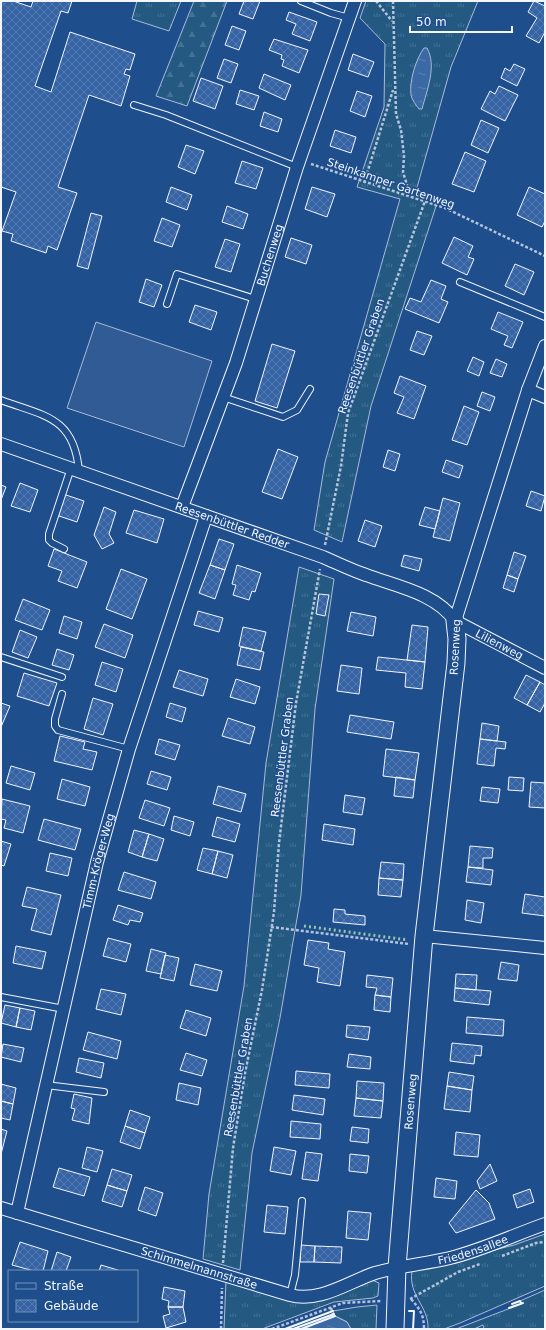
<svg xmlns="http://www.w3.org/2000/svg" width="546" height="1330" viewBox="0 0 546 1330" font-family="'DejaVu Sans',sans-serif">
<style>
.grass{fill:url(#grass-tufts);stroke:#a8bbd7}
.forest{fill:url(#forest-firs);stroke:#a8bbd7}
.parking{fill:#305b95;stroke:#a8bbd7}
.water{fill:url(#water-ripples);stroke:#a8bbd7}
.building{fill:url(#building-cross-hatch);stroke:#f2f6ff}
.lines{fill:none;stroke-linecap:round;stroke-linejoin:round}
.lane-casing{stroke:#f2f6ff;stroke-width:8}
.street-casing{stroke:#f2f6ff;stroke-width:14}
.secondary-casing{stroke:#f2f6ff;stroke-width:19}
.path{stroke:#b3c4dc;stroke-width:2.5;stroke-dasharray:3 2;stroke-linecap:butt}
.lane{stroke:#1f4e8c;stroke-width:6}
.street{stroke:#1f4e8c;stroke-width:12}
.secondary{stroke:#1f4e8c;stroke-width:17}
.hedge{stroke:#97c8a6;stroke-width:3;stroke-dasharray:2 3;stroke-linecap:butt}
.wall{stroke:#f2f6ff;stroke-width:2}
.labels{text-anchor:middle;stroke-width:3;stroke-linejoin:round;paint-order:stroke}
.street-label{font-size:11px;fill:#f2f6ff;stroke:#1f4e8c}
</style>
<defs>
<pattern id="grass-tufts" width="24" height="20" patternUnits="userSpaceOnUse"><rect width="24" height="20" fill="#245a82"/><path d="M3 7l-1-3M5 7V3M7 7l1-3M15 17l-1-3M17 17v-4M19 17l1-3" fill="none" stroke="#447295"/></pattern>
<pattern id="forest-firs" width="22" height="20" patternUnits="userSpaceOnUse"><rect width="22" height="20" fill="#245a82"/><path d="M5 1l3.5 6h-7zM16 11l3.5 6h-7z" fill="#447295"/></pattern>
<pattern id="water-ripples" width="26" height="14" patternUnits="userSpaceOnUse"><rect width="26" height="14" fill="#3b69a3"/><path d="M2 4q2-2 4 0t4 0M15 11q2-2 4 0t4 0" fill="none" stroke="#587fb1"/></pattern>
<pattern id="building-cross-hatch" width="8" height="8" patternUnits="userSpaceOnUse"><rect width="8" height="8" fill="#3563a3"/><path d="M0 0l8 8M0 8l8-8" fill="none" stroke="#537ab1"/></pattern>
</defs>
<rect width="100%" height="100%" fill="#1f4e8c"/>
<path class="grass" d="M137 1H181L169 31 132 19Z
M366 1H478L451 67 416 191 439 197 371 406 342 542 314 530 325 462 400 199 357 187 384 107 385 44 360 18Z
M299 567 334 579 315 709 301 895 280 1018 252 1153 240 1270 203 1259 209 1194 244 986 266 763Z
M545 1234V1286L460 1323 444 1329H428C429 1306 408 1296 412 1271L514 1245Z
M226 1280 285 1296 349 1289 372 1280 379 1283 378 1296 373 1298 334 1302 262 1329H224Z
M545 1290V1329H484L483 1325 474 1329H456L521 1304 520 1301Z
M377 1305 376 1329H351L347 1322 335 1316 333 1311 357 1307Z"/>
<path class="forest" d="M194 1H227L187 106 156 96Z"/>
<path class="parking" d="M96 322 212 361 184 447 67 408Z"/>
<path class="water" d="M424 48H427C437 66 427 90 422 109H419C416 105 412 100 411 95 409 81 416 59 424 48Z
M335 1316 347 1322 351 1329H301Z"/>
<path class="building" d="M1 1H13L31 7 33 1H72L68 13 61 11 35 86 51 92 70 32 135 54 130 70 126 69 124 74 130 76 121 106 89 95 58 187 77 193 57 250 48 246 46 253 11 241 13 234 2 231 16 192 1 187Z
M244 1H260L253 19 239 14Z
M534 1 545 6V32L539 43 526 36 537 18 528 12Z
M289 12 317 22 310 41 292 34 296 24 286 20Z
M232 26 246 31 239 50 225 45Z
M274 39 308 50 299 73 282 66 284 60 281 59 282 55 269 50Z
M353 54 374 62 368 77 348 70Z
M224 59 238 64 231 83 217 78Z
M514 64 525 69 517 86 501 78 505 68 510 71Z
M264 74 291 85 285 100 259 88Z
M201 78 223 86 215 109 193 101Z
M499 86 518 95 505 121 481 109 490 91 495 94Z
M240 90 259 96 254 110 236 104Z
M357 91 372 96 365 117 350 111Z
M264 112 282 119 278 132 260 126Z
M481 120 499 128 488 153 471 145Z
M335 130 356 137 351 153 330 146Z
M186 145 204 151 195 174 178 167Z
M465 152 486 161 474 192 452 184Z
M242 161 263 168 256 189 235 183Z
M171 187 192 195 187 210 166 202Z
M312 187 335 194 327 217 305 209Z
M529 187 545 194V221L542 227 517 215Z
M227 206 248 214 243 229 222 222Z
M91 213 102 216 88 269 77 266Z
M162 218 180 225 172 247 154 241Z
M454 237 473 246 468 257 474 259 467 275 442 263Z
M291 238 312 245 306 264 285 257Z
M225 239 240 244 231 272 215 267Z
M515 264 534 272 524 295 505 286Z
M146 279 162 285 154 307 139 302Z
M431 280 446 286 441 299 448 302 439 323 405 309 410 298 421 302Z
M195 305 217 312 211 330 189 322Z
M498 312 523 322 512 348 504 345 508 336 491 329Z
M417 331 432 336 424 355 410 350Z
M272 344 295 351 277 408 255 401Z
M473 357 484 362 479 376 467 371Z
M496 359 507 364 502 377 490 373Z
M400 376 426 386 414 419 397 413 404 397 394 393Z
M482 392 495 397 490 411 477 406Z
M464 406 479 412 467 445 452 440Z
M278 449 298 457 282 499 262 492Z
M388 450 400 454 395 471 383 467Z
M446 460 463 466 459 478 442 472Z
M20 483 38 490 30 512 11 506Z
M1 485 6 487 1 500Z
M531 491 545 496 541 511 526 506Z
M63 494 84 501 77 522 56 515Z
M443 498 460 503 450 541 433 537Z
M104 507 116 512 109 534 114 543 102 549 94 535Z
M425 507 440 511 435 529 419 525Z
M134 510 164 519 157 543 126 533Z
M365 520 382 526 375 547 358 541Z
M219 539 234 544 225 570 210 565Z
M54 549 87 562 77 588 58 581 62 571 48 566Z
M514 552 526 556 518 579 507 575Z
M404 555 422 559 419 571 401 566Z
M210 565 225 570 215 599 199 593Z
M237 565 261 573 255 592 252 591 249 600 233 595 236 585 232 584Z
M121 569 147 579 132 619 106 609Z
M507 575 518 579 514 592 503 588Z
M319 594 329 595 325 616 316 614Z
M23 599 50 610 42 630 15 620Z
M198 611 223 618 219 632 194 625Z
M351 612 376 617 373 636 347 631Z
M64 616 82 622 77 639 59 633Z
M104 624 133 635 125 658 95 647Z
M412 625 428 627 425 662 407 660Z
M243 627 266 632 261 651 239 646Z
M20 630 37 637 28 658 12 652Z
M241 647 264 652 260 670 237 665Z
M57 649 74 655 69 670 52 665Z
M378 657 425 662 422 689 405 687 406 673 376 670Z
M102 662 123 669 116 692 95 685Z
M341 665 362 668 359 694 337 691Z
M179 670 208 679 203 696 173 687Z
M24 673 57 683 49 706 17 696Z
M526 675 540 682 527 705 514 698Z
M236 679 260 687 255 704 230 697Z
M540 682 545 685V703L540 712 527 705Z
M93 698 113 704 103 735 84 729Z
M1 703 10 706 1 727Z
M170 703 186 708 182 722 166 717Z
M350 715 394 722 391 739 347 732Z
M228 718 255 727 250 744 222 736Z
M482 723 499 726 497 741 480 739Z
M60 736 85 742 83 749 97 752 92 770 54 761Z
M159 739 180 745 175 760 155 754Z
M480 739 506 742 505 749 496 748 494 766 477 764Z
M386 749 419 753 415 780 383 776Z
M11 766 35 773 30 790 6 783Z
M151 771 171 777 167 790 147 784Z
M396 777 415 780 413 798 394 796Z
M509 777 524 778 523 791 508 790Z
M62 779 90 787 85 806 57 799Z
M531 782 545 783V808L529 807Z
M218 786 246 794 241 812 213 804Z
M482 787 500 789 498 803 480 801Z
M345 795 365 798 362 815 343 812Z
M2 799 30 806 23 833 4 828 6 820 1 819Z
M145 800 170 808 164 826 139 818Z
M174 816 194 822 190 836 171 830Z
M217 817 240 824 235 842 212 836Z
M44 819 81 829 75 850 38 840Z
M324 824 355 829 353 845 322 840Z
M134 830 149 834 142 857 128 852Z
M149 834 164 839 157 861 142 857Z
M1 841 11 844 4 866 1 865Z
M470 846 493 848 492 858H483V868L468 867Z
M203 848 218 851 212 874 197 870Z
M218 851 233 855 227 878 212 874Z
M50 853 72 858 68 876 46 871Z
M381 862 404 864 403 880 379 878Z
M468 867 493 870 491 885 466 882Z
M124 872 156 882 151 899 118 890Z
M379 878 403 880 401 897 378 895Z
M27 887 61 895 51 935 31 930 37 909 22 906Z
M525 894 545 897V916L522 913Z
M467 900 484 903 481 923 465 920Z
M118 905 143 913 140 922 130 920 128 925 113 920Z
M334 909 345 910V914L365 916V925L333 922Z
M108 938 131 944 126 962 103 956Z
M308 940 329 943 328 949 345 952 340 986 317 982 319 968 304 965Z
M16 946 46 952 42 969 13 963Z
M151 949 166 953 161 974 146 971Z
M165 955 179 958 174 981 160 978Z
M501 962 519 965 517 981 498 979Z
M195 964 222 971 217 991 190 985Z
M456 974 477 975 476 990 455 988Z
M367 975 393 978 391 997 375 995 377 988 366 987Z
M455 988 491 991 489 1005 454 1001Z
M101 989 126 994 121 1015 96 1009Z
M375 995 391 997 390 1012 374 1010Z
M5 1005 20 1008 16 1027 1 1023Z
M20 1008 35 1011 31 1030 16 1027Z
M186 1010 211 1018 206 1036 180 1028Z
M467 1017 504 1020 503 1036 466 1033Z
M347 1025 370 1027 368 1040 346 1037Z
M88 1032 121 1041 117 1059 83 1050Z
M452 1043 482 1046 481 1056 475 1055 474 1064 450 1061Z
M3 1044 24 1048 21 1062 1 1057Z
M186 1053 207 1060 202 1076 180 1070Z
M349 1054 371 1057 370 1069 347 1067Z
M79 1058 104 1063 101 1078 76 1072Z
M296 1071 330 1074 329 1088 295 1085Z
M449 1072 474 1076 472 1090 447 1086Z
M357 1081 384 1083 383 1101 356 1098Z
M179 1083 201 1088 198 1105 176 1100Z
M1 1084 16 1088 13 1104 1 1101Z
M447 1086 472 1090 470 1112 444 1109Z
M74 1094 92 1098 89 1124 72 1120 75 1109 71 1108Z
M294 1095 325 1099 323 1115 292 1110Z
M356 1098 383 1101 381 1118 354 1116Z
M1 1101 13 1104 10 1120 1 1118Z
M130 1110 150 1117 145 1133 125 1126Z
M291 1121 321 1124 320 1139 290 1137Z
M125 1126 145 1133 140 1149 120 1142Z
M352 1127 369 1129 368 1143 350 1141Z
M1 1129 7 1131 1 1154Z
M456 1132 480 1135 478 1157 454 1155Z
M87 1147 103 1151 97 1172 82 1168Z
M274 1147 296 1151 291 1175 270 1171Z
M306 1152 322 1154 318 1181 302 1179Z
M350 1154 369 1156 367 1173 349 1171Z
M490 1164 497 1181 480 1189 477 1181Z
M59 1168 90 1177 84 1196 53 1187Z
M112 1169 132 1175 127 1191 107 1185Z
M436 1178 457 1181 455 1199 434 1197Z
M107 1185 127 1191 122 1207 102 1201Z
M145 1187 163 1193 156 1216 138 1210Z
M530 1189 534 1202 517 1208 513 1195Z
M476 1190 489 1203 495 1219 456 1233 449 1223Z
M267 1205 288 1207 285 1234 264 1232Z
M348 1211 371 1213 368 1240 346 1238Z
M20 1242 48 1251 43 1271H34L12 1265Z
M301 1245 315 1246 314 1262H300Z
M315 1246 342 1247 341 1263 314 1262Z
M57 1252 71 1257 66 1271H51Z
M101 1265 121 1271H99Z
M164 1287 185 1291 183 1307H168L169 1301 162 1299Z
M168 1307H183L186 1322 166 1328 163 1316 170 1314Z"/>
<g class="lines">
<g class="lane-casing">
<path id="lane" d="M301 1 331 13 349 18
M134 105 166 115 297 167
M460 282 545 317
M167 304 177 274 255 299
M223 397 283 417 297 410 310 389
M1 400C43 416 74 416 79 471
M64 549 52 543 49 540V534L71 468
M1 657 62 677
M62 694 55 719V726L58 730 129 749
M1 997 64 1009
M46 1085 104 1092
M290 1295 295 1275 302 1201"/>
</g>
<g class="street-casing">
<g id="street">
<path d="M528 390 545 397"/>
<path id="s1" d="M1 444 323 557C337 563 351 570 366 575 395 586 436 593 455 621L545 668"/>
<path id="s2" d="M182 507 236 363 297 167 355 1"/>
<path d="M455 621 528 390 545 346"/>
<path d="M424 936 545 948"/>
<path id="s3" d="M1 1208 290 1295C320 1303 348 1282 375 1273 399 1266 425 1264 450 1258 482 1250 514 1235 545 1224"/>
<path id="s4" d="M17 1213 97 862 129 749 206 516"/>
</g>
</g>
<g class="secondary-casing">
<g id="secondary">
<path id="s5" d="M395 1329 397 1267 424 936 456 663 457 639 455 621"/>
</g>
</g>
<path class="path" d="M376 1 392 21
M393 1 396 114 401 130 404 156 403 172 410 195
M311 164 445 208 545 256
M364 183 393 90
M325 545 341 466 348 413 425 201
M271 927 409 944
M502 1256 536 1243 545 1242
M223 1263 233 1148 245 1073 262 990 274 912 279 843 296 703 320 569
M410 1299 458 1272 480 1264
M411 1299C420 1309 424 1315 424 1329
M331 1308 334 1317
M221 1329 222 1288
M272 1329 343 1303 381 1301"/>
<use href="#lane" class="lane"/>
<use href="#street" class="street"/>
<use href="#secondary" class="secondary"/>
<path class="hedge" d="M304 926 408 940"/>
<path class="wall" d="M512 1304 520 1301 521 1303
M509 1308 523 1303
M409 1311H414L413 1329
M285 1329 333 1311
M293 1329 334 1314
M301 1329 335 1316"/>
</g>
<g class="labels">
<g class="street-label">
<text transform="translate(391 183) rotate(19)" y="4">Steinkamper Gartenweg</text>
<text dy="4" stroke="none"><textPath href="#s2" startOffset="267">Buchenweg</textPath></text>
<text transform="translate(361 356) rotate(-71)" y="4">Reesenbüttler Graben</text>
<text dy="4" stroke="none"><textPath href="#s1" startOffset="245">Reesenbüttler Redder</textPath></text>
<text dy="4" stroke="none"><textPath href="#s1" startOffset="540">Lilienweg</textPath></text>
<text transform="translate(455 647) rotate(-87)" y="4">Rosenweg</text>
<text transform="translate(282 757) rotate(-83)" y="4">Reesenbüttler Graben</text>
<text dy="4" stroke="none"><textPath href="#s4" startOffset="361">Timm-Kröger-Weg</textPath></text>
<text transform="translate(238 1077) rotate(-80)" y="4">Reesenbüttler Graben</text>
<text dy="4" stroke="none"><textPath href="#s5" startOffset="228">Rosenweg</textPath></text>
<text dy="4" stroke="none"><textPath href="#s3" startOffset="492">Friedensallee</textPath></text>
<text dy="4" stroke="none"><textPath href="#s3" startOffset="207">Schimmelmannstraße</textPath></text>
</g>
</g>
<rect width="546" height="1330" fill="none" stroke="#f2f6ff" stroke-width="4"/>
<rect x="8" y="1270" width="130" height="52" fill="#1f4e8c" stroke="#7391ba"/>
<rect x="16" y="1283" width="20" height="6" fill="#1f4e8c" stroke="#7391ba"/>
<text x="44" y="1290" font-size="12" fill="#f2f6ff">Straße</text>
<rect x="16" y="1300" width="20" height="12" fill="url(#building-cross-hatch)" stroke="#7391ba"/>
<text x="44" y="1310" font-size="12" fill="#f2f6ff">Gebäude</text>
<path d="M410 26v6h102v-6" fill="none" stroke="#f2f6ff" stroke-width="2"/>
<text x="416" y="26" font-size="12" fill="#f2f6ff" stroke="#1f4e8c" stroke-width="3" paint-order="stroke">50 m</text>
</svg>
